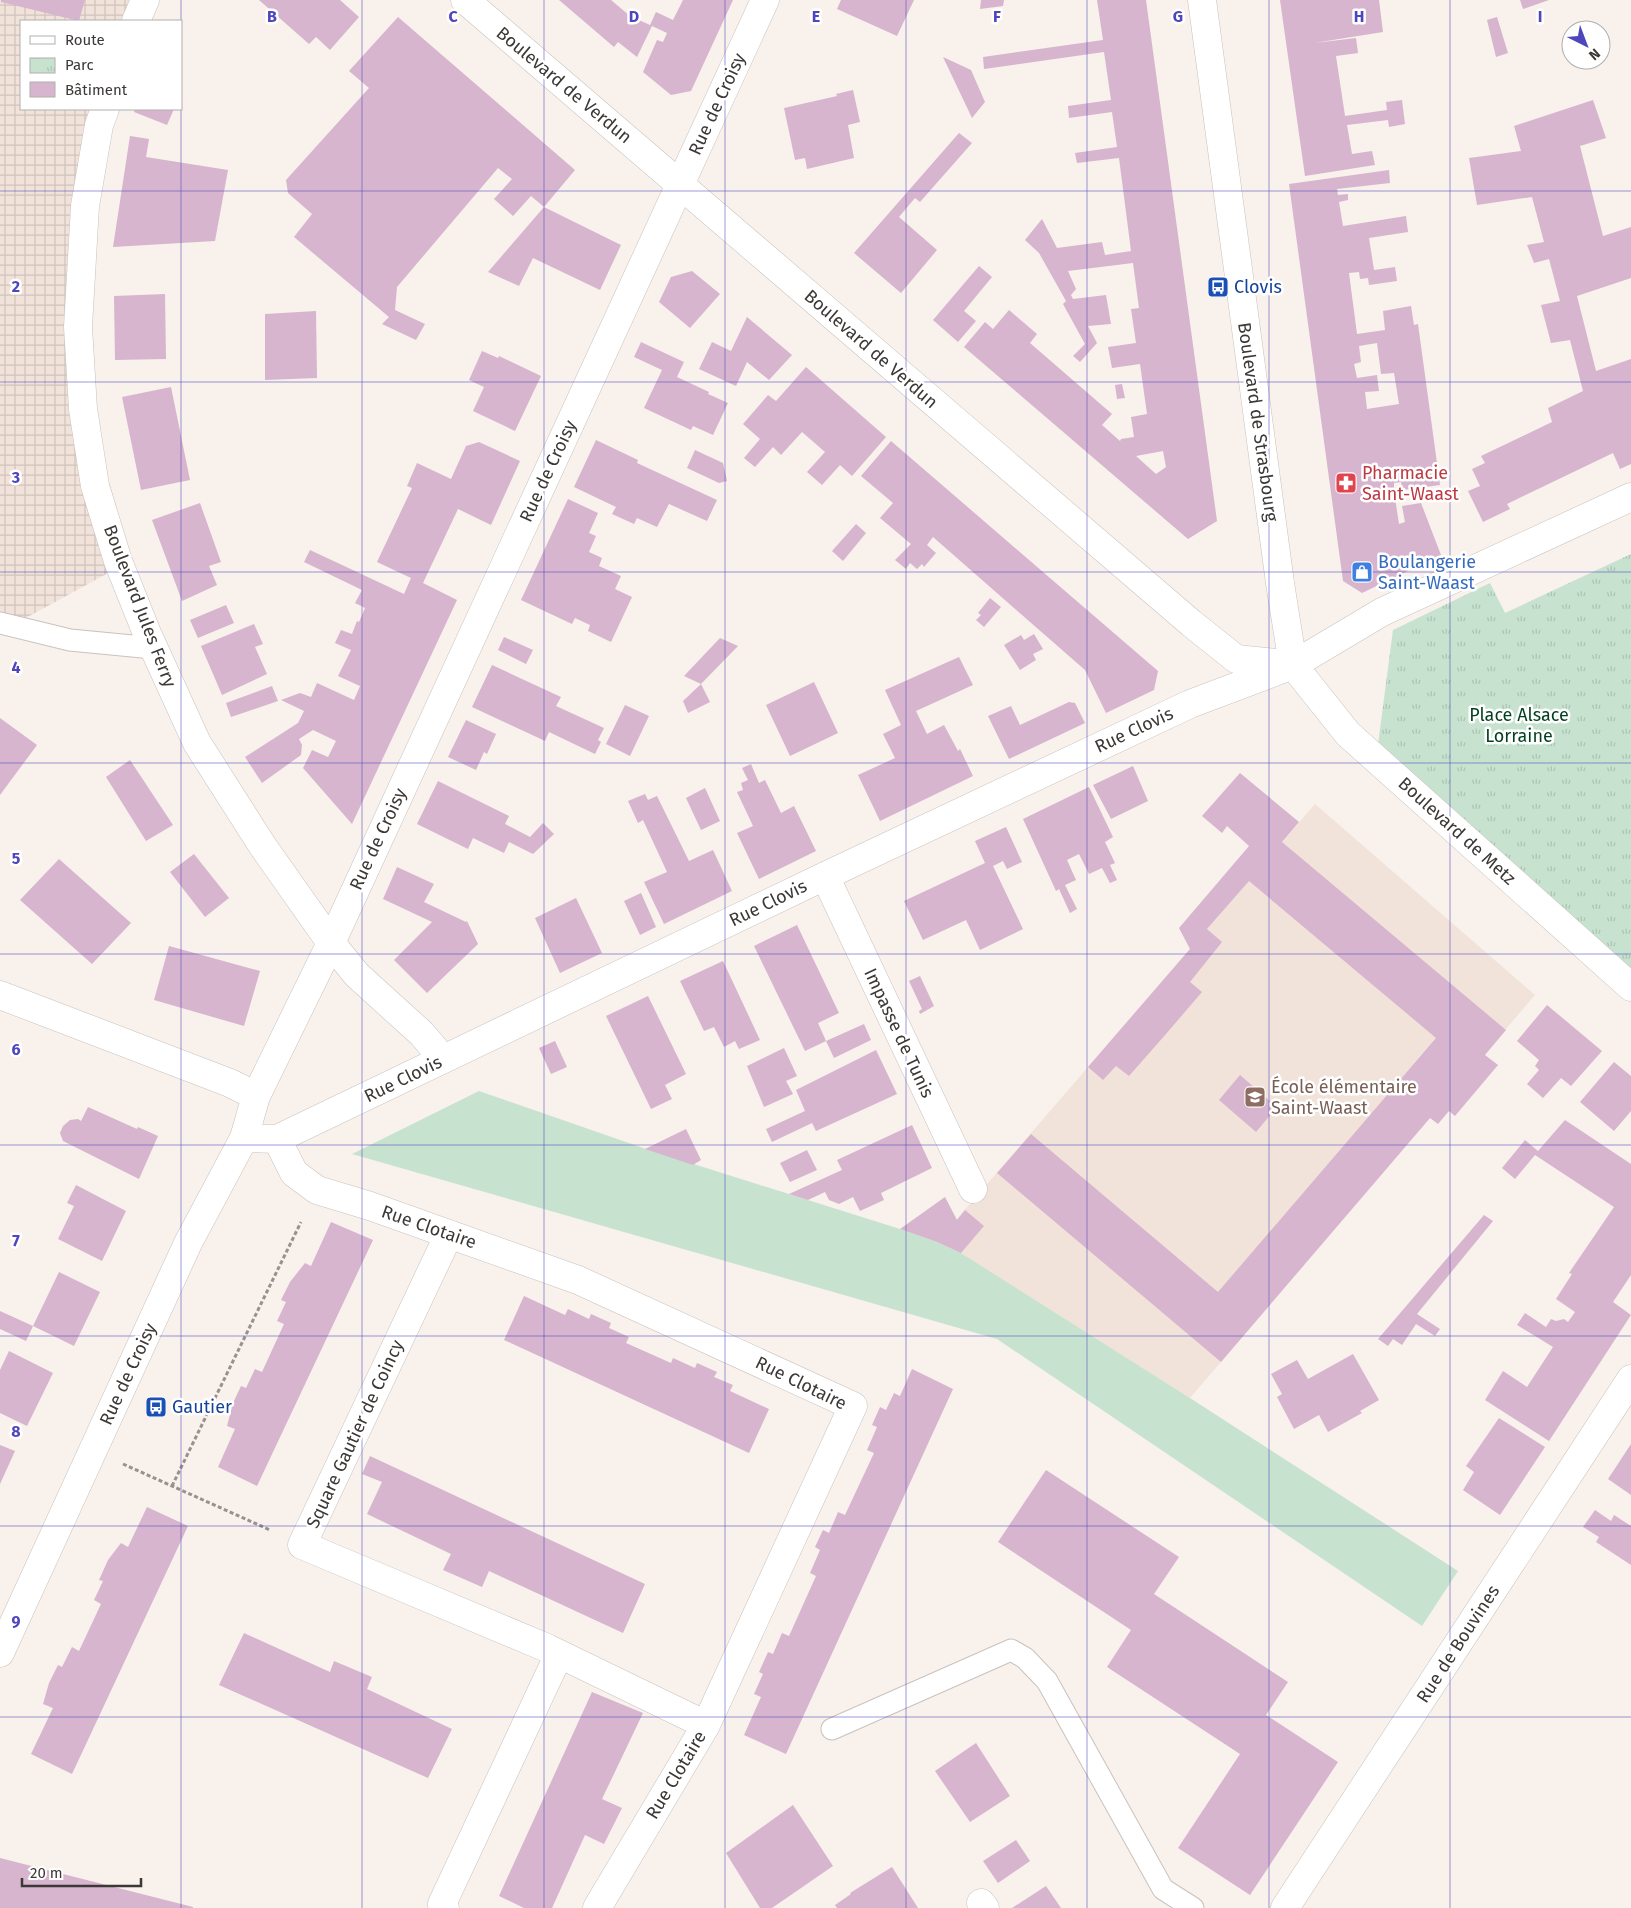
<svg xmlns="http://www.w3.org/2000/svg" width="1631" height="1908" viewBox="0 0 1631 1908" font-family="'Fira Sans',sans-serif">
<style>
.industrial{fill:url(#industrial-grid)}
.built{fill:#f1e3da}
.green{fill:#c7e3cf}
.park{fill:url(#park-tufts)}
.building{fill:#d7b5ce;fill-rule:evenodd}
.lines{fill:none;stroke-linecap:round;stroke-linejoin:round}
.lane-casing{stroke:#c9c2be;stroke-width:23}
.street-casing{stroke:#c9c2be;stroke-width:29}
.secondary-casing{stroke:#c9c2be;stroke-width:29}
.path{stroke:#96928e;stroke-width:3;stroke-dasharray:4 2.5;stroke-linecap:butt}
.lane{stroke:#fff;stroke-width:21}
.street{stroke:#fff;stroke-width:28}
.secondary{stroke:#fff;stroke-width:28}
.grid{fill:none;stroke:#4f46bd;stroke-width:1;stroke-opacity:0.55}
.labels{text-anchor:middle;stroke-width:5;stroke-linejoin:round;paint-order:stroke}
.street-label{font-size:18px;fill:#3b3836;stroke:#fff}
.transit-label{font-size:18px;fill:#164399;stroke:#fff;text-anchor:start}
.health-label{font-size:18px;fill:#be3a42;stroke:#fff;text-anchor:start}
.shop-label{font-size:18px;fill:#366cbe;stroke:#fff;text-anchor:start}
.park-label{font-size:18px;fill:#003f1f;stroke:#fff}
.education-label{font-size:18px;fill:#785e54;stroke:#fff;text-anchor:start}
.grid-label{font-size:16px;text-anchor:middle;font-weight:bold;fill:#4f46bd;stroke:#fff;stroke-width:5;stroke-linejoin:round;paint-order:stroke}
</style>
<defs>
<pattern id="industrial-grid" width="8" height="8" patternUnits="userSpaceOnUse" patternTransform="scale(1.25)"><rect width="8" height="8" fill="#f1e3da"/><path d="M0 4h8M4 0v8" fill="none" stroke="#d0c4bc"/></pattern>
<pattern id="park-tufts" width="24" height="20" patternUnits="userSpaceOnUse" patternTransform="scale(1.25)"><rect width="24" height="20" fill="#c7e3cf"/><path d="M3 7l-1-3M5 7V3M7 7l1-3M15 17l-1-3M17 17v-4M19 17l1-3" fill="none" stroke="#acc4b2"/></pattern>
</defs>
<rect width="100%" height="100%" fill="#f8f1ec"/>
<path class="industrial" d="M0 0H145L139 21H21V109H116L72 274 71 353 132 560 0 632Z"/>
<path class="built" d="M1315 804 1535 995 1190 1398 961 1253 937 1242Z"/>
<path class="green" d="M479 1091 646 1149 900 1229 937 1242 961 1253 1190 1398 1458 1571 1422 1626 997 1339 352 1154Z"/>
<path class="park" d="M1631 554V971L1377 752 1393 630 1490 583 1505 613Z"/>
<path class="building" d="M1 0H85L79 21 1 2Z
M259 0H340L359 17 330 50 316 37 309 44Z
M559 0H611L630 16 650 25 656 12 673 20 683 0H733L691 91 671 95 643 72 657 40 663 42 667 33 652 26 637 57 618 42 614 47Z
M841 0H914L897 36 837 9Z
M981 0H1004L1003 6 980 9Z
M1097 0H1146L1217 521 1188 539 964 347 985 322 993 329 1009 310 1037 334 1030 343 1112 414 1102 425 1120 441 1121 439 1134 437 1131 417 1147 414 1140 364 1112 368 1108 347 1136 343 1131 309 1139 308 1133 263 1068 271 1076 289 1071 295 1073 299 1106 295 1111 324 1088 326 1097 343 1080 362 1073 356 1085 344 1063 304 1066 301 1039 253 1025 240 1042 219 1057 248 1102 242 1105 255 1131 251 1119 158 1077 163 1075 153 1117 147 1112 112 1069 118 1068 106 1111 100 1104 52 984 69 983 57 1103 40ZM1163 451 1166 467 1156 474 1136 456Z
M1280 0H1379L1383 32 1314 43 1356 38 1358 53 1336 56 1345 116 1387 110 1386 102 1402 100 1405 124 1389 127 1388 120 1347 125 1352 154 1372 151 1375 165 1305 176Z
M1520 0H1549L1523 9Z
M398 17 575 170 544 207 531 196 513 216 494 199 512 179 498 168 397 287 395 310 425 324 416 340 382 324 389 317 294 237 312 214 288 193 286 180 369 88 349 71Z
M1497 17 1508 53 1496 57 1487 20Z
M943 57 971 70 985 102 972 118Z
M853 90 860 122 848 125 854 158 807 169 805 158 795 160 784 108 837 96 836 94Z
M1593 100 1606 138 1580 146 1603 236 1631 227V278L1577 296 1596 371 1631 359V464L1620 469 1613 453 1507 504 1510 509 1483 522 1468 491 1480 486 1472 469 1485 463 1481 456 1552 422 1548 408 1583 391 1570 340 1551 343 1541 305 1560 301 1549 259 1534 263 1527 245 1544 242 1532 197 1477 205 1469 158 1521 151 1514 126Z
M135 109H174L167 125 134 112Z
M959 133 972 143 920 202 915 198 899 217 937 250 901 293 854 253Z
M130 136 149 139 146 157 228 170 215 241 113 247Z
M1389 170 1390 183 1337 189 1338 195 1348 194V200L1339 202 1343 226 1406 216 1408 232 1369 238 1374 270 1395 267 1397 281 1369 285 1368 278 1360 279 1359 272 1349 273 1357 334 1385 330 1383 311 1411 306 1414 325 1418 324 1440 485 1402 490 1401 482 1394 483V491L1399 524 1405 522 1402 506 1421 503 1441 555 1362 593 1343 581 1289 184ZM1377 343 1381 374 1394 373 1399 404 1367 409 1365 392 1379 391 1377 375 1357 378 1354 364 1361 362 1359 346Z
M544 207 621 245 600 290 533 258 519 286 488 272Z
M979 266 992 277 964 311 976 321 958 342 933 320Z
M692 271 720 294 690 328 659 302 671 277Z
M165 294 166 359 115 360 114 296Z
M316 311 317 378 265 380V314Z
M747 317 792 355 769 380 747 362 736 386 699 369 712 342 731 351Z
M641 342 684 362 677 377 709 392 708 394 728 403 713 435 693 426 691 430 644 408 662 370 634 357Z
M482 351 498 358 499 356 541 376 515 431 473 411 484 387 469 380Z
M806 367 886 437 852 476 840 465 822 485 807 472 825 452 802 432 781 455 773 447 755 467 744 458 760 439 743 424 768 395 776 401Z
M1122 384 1125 398 1117 399 1115 385Z
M171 387 190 480 141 490 122 397Z
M596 440 638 460 637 463 717 500 707 521 669 504 657 527 637 518 634 524 612 514 616 507 574 487Z
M891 441 1158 671 1154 690 1106 713 1085 670 933 537 927 545 936 553 924 567 922 564 917 569 910 563 906 569 895 560 911 544 880 518 893 503 861 476Z
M479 442 520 461 491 525 458 509 423 583 457 600 352 824 303 768 312 750 328 757 336 741 313 730 299 739 302 745 301 755 262 783 245 757 298 723 304 711 281 700 300 693 311 697 317 683 354 700 360 686 338 676 351 650 335 643 341 630 352 634 357 621 359 622 365 608 355 603 362 590 304 562 310 550 404 594 411 578 377 562 412 488 407 486 417 463 451 479 466 446Z
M695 450 723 463 727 481 719 483 687 468Z
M568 499 598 513 589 533 596 536 589 552 602 558 599 566 621 576 615 589 632 597 611 642 588 631 590 625 575 618 572 624 521 600Z
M200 503 221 562 209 566 217 585 182 601 152 520Z
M856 524 866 533 843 561 832 551Z
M990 598 1001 607 984 627 976 620 981 615 978 613Z
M226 605 234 623 198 638 190 620Z
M254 624 263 644 255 647 267 674 222 695 201 646Z
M1034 634 1043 649 1033 654 1036 660 1020 670 1004 645 1021 635 1024 640Z
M504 637 533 650 526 664 498 650Z
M720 638 738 646 701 684 684 676Z
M959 657 973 685 916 711 927 734 944 725 958 751 960 749 973 776 880 821 858 775 895 758 883 734 901 725 885 690Z
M492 665 561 697 556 706 604 728 598 740 601 742 595 754 549 732 545 741 472 707Z
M814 682 838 733 790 756 766 705Z
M701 684 710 702 688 713 683 701Z
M272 686 278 701 231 717 226 703Z
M1069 702 1075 703 1085 723 1009 759 988 716 1011 706 1020 725Z
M625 705 649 716 630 756 606 744Z
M0 718 37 745 0 795Z
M466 720 496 734 487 754 484 752 476 770 448 757Z
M130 760 173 825 146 841 106 777Z
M751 764 759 783 765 780 781 813 794 806 816 851 759 879 737 833 753 826 737 792 743 790 741 783 748 780 742 768Z
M1133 766 1148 801 1111 819 1093 785Z
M1240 773 1299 822 1282 842 1506 1030 1485 1055 1498 1065 1455 1116 1449 1111 1438 1124 1430 1118 1221 1362 997 1173 1031 1134 1218 1292 1436 1038 1249 881 1207 929 1222 942 1190 982 1202 992 1166 1034 1129 1076 1116 1066 1103 1080 1088 1067 1190 949 1179 928 1249 846 1227 826 1222 833 1202 816Z
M438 781 509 816 505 824 530 837 543 823 554 834 533 854 509 842 504 853 473 838 468 849 417 824Z
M1089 787 1113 837 1105 842 1115 863 1110 865 1117 880 1110 883 1102 868 1089 874 1079 854 1067 860 1076 880 1065 885 1077 909 1070 913 1059 889 1056 891 1023 819Z
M705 788 720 821 701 830 686 798Z
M645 794 648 800 657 796 689 861 713 850 732 891 664 924 644 882 667 872 643 820 638 823 628 801Z
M1006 827 1022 862 1007 869 1003 861 993 866 1023 929 980 950 966 920 923 940 904 901 985 863 975 841Z
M194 854 229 898 205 917 170 872Z
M59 859 131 923 92 964 20 900Z
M397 867 434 884 424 902 466 922 467 921 478 944 427 993 394 960 432 922 383 899Z
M641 893 656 927 640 935 624 901Z
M576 898 602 953 560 973 535 918Z
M797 925 839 1013 818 1023 826 1041 805 1051 754 946Z
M169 946 260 971 244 1026 154 1000Z
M723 961 760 1040 739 1049 735 1041 724 1047 714 1027 704 1031 680 981Z
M920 976 934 1006 920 1014 919 1011 922 1009 909 981Z
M648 996 686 1074 665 1085 672 1099 651 1109 606 1016Z
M1547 1005 1602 1051 1571 1086 1561 1078 1543 1098 1527 1084 1539 1070 1535 1066 1539 1060 1517 1041Z
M864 1024 871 1040 834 1058 826 1041Z
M555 1041 567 1067 551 1074 539 1048Z
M784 1048 797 1076 786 1081 793 1094 764 1107 747 1066Z
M876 1050 897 1094 816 1131 812 1123 772 1142 766 1129 805 1111 796 1090Z
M1614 1062 1631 1076V1111L1614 1131 1580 1102Z
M1240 1075 1277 1107 1256 1132 1219 1100Z
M88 1107 137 1129 138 1127 158 1136 139 1179 63 1141 60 1133 63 1126 70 1120 78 1119 81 1121Z
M1565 1120 1631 1164V1275L1613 1302 1631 1315 1549 1441 1485 1400 1503 1371 1527 1387 1553 1347 1517 1325 1525 1313 1546 1327 1551 1319 1556 1321 1564 1319 1568 1322 1575 1312 1556 1299 1572 1274 1569 1273 1614 1207 1535 1155 1515 1179 1502 1168 1525 1140 1538 1151Z
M912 1125 932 1168 881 1193 884 1200 860 1211 853 1197 839 1204 829 1200 825 1192 808 1200 789 1194 842 1170 837 1160Z
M686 1129 701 1160 693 1165 645 1149Z
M807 1150 817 1170 790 1182 780 1163Z
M76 1185 126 1211 102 1261 58 1239 74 1206 67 1203Z
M945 1197 957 1220 965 1210 984 1226 961 1253 937 1242 900 1229Z
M1484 1215 1493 1221 1417 1314 1440 1329 1435 1336 1416 1324 1402 1345 1393 1339 1388 1346 1378 1339Z
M331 1222 373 1240 257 1486 218 1467 235 1429 227 1426 233 1403 241 1386 246 1388 255 1369 262 1372 284 1324 277 1321 286 1302 281 1300 290 1282 305 1263 311 1266Z
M59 1272 100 1292 74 1346 33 1326 26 1341 0 1329V1311L33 1326Z
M524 1296 565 1315 568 1309 589 1319 591 1314 611 1323 609 1328 629 1337 626 1343 671 1363 673 1358 695 1368 697 1363 717 1372 714 1377 733 1385 730 1391 769 1409 749 1453 504 1340Z
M9 1351 53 1373 27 1426 0 1413V1370Z
M1353 1354 1379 1400 1360 1411 1362 1413 1328 1432 1319 1415 1294 1429 1277 1397 1282 1394 1271 1374 1297 1360 1308 1379Z
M912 1369 953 1389 786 1754 744 1735 761 1697 754 1694 763 1674 759 1672 768 1652 773 1654 782 1633 789 1636 816 1576 810 1573 820 1550 815 1547 823 1530 829 1533 838 1512 845 1515 874 1453 867 1450 877 1427 872 1425 880 1407 886 1410 894 1393 900 1396Z
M1499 1418 1545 1447 1500 1515 1463 1490 1474 1472 1466 1466Z
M1631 1444V1495L1608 1479Z
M0 1445 15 1451 0 1484Z
M370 1456 645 1584 623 1633 489 1571 482 1587 443 1570 451 1554 367 1514 382 1482 362 1474Z
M1046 1470 1179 1557 1154 1594 1288 1682 1266 1715 1338 1762 1250 1895 1178 1848 1240 1754 1107 1667 1131 1630 998 1542Z
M147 1507 188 1526 72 1774 31 1754 53 1708 43 1704 49 1683 58 1665 62 1667 72 1647 79 1651 101 1604 94 1600 103 1581 99 1580 108 1560 121 1543 128 1547Z
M1595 1510 1611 1521 1614 1515 1631 1526V1565L1596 1542 1599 1537 1583 1527Z
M244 1633 330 1672 334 1661 372 1677 367 1689 452 1729 428 1778 219 1685Z
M592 1692 643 1713 602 1799 622 1808 604 1844 585 1835 552 1908H524L499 1896Z
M976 1743 1010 1796 970 1822 935 1771Z
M793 1805 833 1866 772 1908H760L726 1853Z
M1016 1840 1030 1861 998 1883 983 1861Z
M0 1858 193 1907V1908H0Z
M892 1867 918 1908H837L835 1905 851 1894 850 1893Z
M1046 1886 1061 1908H1012Z"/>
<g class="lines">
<g class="lane-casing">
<path id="lane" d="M0 623 70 640 153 648
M832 1729 1011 1650 1025 1658 1047 1681 1163 1889 1193 1908"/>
</g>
<g class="street-casing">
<path id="street" d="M465 0 1191 623 1236 659 1286 664
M136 21 145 0
M105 109 99 125 85 206 78 327 83 409 95 486 118 561 146 631 197 743 262 845 331 943 357 975 422 1034 443 1059
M825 876 973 1189
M0 995 230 1083 256 1096
M244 1138 277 1139 825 876 1190 704 1293 665 1382 612 1631 497
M277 1139 294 1173 317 1190 370 1206 578 1280 853 1406 706 1725 597 1908
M449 1234 302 1545 547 1648 706 1725
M0 1653 188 1243 244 1138 256 1096 331 943 765 0
M981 1903 985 1908
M445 1908 442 1904 559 1654
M1285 1908 1631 1379"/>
</g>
<g class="secondary-casing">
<path id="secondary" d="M1202 0 1280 583 1293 665 1348 734 1631 987"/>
</g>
<path class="path" d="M123 1464 270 1530
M172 1486 301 1222"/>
<use href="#lane" class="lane"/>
<use href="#street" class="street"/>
<use href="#secondary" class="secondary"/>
</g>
<path class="grid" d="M181 0V21M362 0V1908M544 0V1908M725 0V1908M906 0V1908M1087 0V1908M1269 0V1908M1450 0V1908M181 109V1908M0 191H1631M0 382H1631M0 572H1631M0 763H1631M0 954H1631M0 1145H1631M0 1336H1631M0 1526H1631M0 1717H1631"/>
<defs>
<g id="bus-square" transform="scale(1.125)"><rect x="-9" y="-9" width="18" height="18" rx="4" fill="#1a4fb4" stroke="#fff"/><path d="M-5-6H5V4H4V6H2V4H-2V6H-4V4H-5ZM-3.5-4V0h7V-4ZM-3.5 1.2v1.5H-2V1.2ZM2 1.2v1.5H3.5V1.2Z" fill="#fff"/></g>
<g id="pharmacy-square" transform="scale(1.125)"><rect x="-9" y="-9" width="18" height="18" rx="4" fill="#e0444e" stroke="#fff"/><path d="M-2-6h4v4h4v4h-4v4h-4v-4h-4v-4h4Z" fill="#fff"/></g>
<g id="shop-square" transform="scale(1.125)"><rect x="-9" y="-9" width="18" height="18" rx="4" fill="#3f7fe0" stroke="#fff"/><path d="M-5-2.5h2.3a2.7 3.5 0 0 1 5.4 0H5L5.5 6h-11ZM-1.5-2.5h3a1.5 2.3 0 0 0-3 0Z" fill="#fff"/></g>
<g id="school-square" transform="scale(1.125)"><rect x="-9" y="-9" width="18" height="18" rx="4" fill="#8d6e63" stroke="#fff"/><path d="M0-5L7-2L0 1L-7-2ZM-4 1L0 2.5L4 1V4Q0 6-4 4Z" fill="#fff"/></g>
</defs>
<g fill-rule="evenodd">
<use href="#bus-square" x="1218" y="287"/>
<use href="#pharmacy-square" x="1346" y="483"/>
<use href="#shop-square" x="1362" y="572"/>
<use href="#school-square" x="1255" y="1097"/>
<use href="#bus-square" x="156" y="1407"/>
</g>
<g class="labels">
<g class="street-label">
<text transform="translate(564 85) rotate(40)" y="6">Boulevard de Verdun</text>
<text transform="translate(717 104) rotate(-65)" y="6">Rue de Croisy</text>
<text transform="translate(871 349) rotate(41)" y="6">Boulevard de Verdun</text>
<text transform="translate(1258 422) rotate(82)" y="6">Boulevard de Strasbourg</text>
<text transform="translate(548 471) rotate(-65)" y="6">Rue de Croisy</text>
<text transform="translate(140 606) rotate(69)" y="6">Boulevard Jules Ferry</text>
<text transform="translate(1134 730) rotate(-25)" y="6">Rue Clovis</text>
<text transform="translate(1457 831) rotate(42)" y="6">Boulevard de Metz</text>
<text transform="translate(378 839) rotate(-65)" y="6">Rue de Croisy</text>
<text transform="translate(768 903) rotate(-26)" y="6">Rue Clovis</text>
<text transform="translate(899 1033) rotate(65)" y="6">Impasse de Tunis</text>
<text transform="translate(403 1079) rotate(-26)" y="6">Rue Clovis</text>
<text transform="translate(429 1227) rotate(19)" y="6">Rue Clotaire</text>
<text transform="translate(128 1374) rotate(-65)" y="6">Rue de Croisy</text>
<text transform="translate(801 1383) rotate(26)" y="6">Rue Clotaire</text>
<text transform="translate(355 1434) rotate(-65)" y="6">Square Gautier de Coincy</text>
<text transform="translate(1458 1644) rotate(-57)" y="6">Rue de Bouvines</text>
<text transform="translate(676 1775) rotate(-59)" y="6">Rue Clotaire</text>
</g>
<g class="transit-label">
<text x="1234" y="293">Clovis</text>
<text x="172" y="1413">Gautier</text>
</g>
<g class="health-label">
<text x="1362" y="479">Pharmacie<tspan x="1362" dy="21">Saint-Waast</tspan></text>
</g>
<g class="shop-label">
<text x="1378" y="568">Boulangerie<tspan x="1378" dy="21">Saint-Waast</tspan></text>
</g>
<g class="park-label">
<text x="1519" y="721">Place Alsace<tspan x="1519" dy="21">Lorraine</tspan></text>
</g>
<g class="education-label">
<text x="1271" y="1093">École élémentaire<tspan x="1271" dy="21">Saint-Waast</tspan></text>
</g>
</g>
<g class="grid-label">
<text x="272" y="22">B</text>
<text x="453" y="22">C</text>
<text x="634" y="22">D</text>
<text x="816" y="22">E</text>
<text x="997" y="22">F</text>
<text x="1178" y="22">G</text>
<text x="1359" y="22">H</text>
<text x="1540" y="22">I</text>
<text x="16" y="292">2</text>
<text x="16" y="483">3</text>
<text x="16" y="673">4</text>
<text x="16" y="864">5</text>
<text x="16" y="1055">6</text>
<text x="16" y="1246">7</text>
<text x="16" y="1437">8</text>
<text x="16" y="1627">9</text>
</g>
<rect x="20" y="20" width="162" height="90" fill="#ffffff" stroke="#b1afaf"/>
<rect x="30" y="36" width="25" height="8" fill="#ffffff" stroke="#b1afaf"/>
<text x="65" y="45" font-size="15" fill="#3b3836">Route</text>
<rect x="30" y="58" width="25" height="15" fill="url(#park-tufts)" stroke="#b1afaf"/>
<text x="65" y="70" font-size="15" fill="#3b3836">Parc</text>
<rect x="30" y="82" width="25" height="15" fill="#d7b5ce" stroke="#b1afaf"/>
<text x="65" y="95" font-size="15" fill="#3b3836">Bâtiment</text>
<g transform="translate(1586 45) rotate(138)"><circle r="24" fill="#ffffff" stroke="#b1afaf"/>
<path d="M0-4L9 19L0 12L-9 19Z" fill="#4f46bd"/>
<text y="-8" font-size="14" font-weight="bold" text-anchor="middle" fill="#3b3836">N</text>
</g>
<path d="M22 1878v8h119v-8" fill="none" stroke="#3b3836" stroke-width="2.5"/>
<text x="30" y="1878" font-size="15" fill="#3b3836" stroke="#ffffff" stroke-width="4" paint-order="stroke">20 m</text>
</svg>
